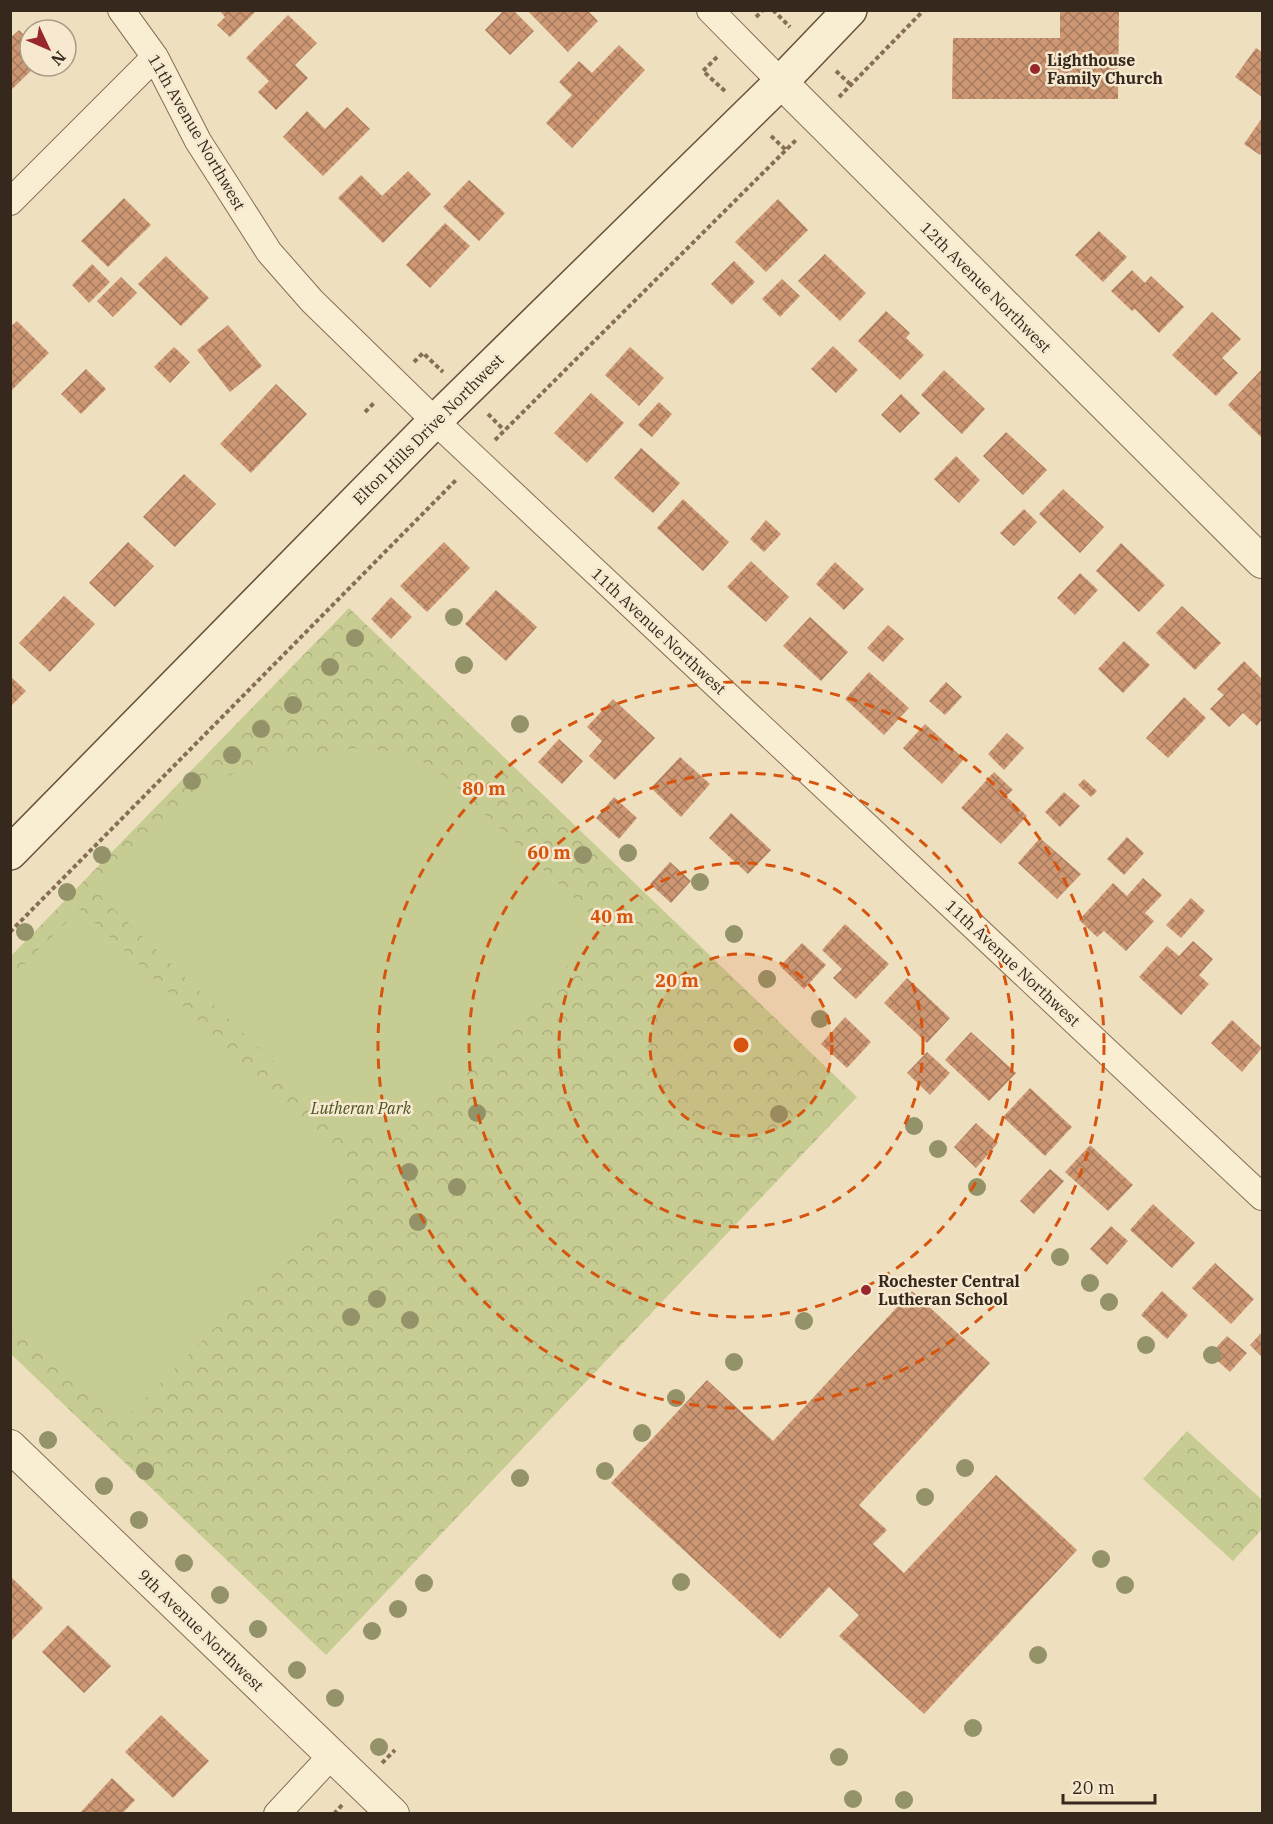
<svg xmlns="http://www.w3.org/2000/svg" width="1273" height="1824" viewBox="0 0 1273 1824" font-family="'IBM Plex Serif',serif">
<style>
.forest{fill:url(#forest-crowns)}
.pitch{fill:#c7cc93}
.building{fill:url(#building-cross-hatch)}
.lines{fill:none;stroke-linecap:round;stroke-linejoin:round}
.minor-casing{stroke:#876f57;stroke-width:28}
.tertiary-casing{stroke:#876f57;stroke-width:34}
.secondary-casing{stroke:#69513b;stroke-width:36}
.path{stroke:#876f57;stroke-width:4;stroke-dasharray:4.5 3;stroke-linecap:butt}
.minor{stroke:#f9edd2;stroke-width:26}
.tertiary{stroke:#f9edd2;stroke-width:32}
.secondary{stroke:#f9edd2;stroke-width:33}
.tree{fill:#939269}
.ring{fill:none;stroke:#d6540e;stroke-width:3;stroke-dasharray:10 8}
.poi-dot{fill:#97272a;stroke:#f6e9cf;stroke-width:2}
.labels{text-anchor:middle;stroke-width:5;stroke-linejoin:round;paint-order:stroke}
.poi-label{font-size:16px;font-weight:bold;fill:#36281c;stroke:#f6e9cf;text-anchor:start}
.street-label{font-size:16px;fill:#36281c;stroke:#f6e9cf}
.park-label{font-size:16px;font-style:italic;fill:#485322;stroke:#f6e9cf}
.centre{fill:#d6540e;stroke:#f6e9cf;stroke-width:3}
.ring-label{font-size:18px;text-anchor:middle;font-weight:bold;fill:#d6540e;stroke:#f6e9cf;stroke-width:5;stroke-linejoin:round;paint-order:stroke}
</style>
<defs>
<pattern id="forest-crowns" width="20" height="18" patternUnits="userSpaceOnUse" patternTransform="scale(1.5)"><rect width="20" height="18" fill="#c7cc93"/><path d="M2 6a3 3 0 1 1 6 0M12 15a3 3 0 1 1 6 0" fill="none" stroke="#acaf7e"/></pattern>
<pattern id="building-cross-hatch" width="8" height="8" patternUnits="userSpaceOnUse" patternTransform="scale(1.5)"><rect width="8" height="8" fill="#cd9774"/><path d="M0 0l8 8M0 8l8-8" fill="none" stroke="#a77b5e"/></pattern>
</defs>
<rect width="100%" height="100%" fill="#eedfbf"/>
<path class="forest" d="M349 608 857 1097 326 1655 11 1354 10 957Z
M1187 1431 1262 1500V1529L1233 1561 1143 1479Z"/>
<path class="pitch" d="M365 748 411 754 449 780 605 928 399 1138 350 1135 93 889C119 863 144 835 172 811 226 764 296 752 365 748Z
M80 909 343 1157 346 1195 121 1423 11 1319V982L31 957Z"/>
<path class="building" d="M219 10H257L230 37 217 25 225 17Z
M504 10H513L534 31 510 55 485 30Z
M527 10H587L598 21 568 52Z
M1060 10H1119L1118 99H952L953 38H1060Z
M288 15 317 43 295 65 308 78 276 110 258 92 269 81 246 58Z
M19 30 30 41V66H36L10 91V38Z
M619 45 645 70 572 148 546 123 572 95 559 82 579 61 592 73Z
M1256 48 1262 52V97L1235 77Z
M347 107 370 129 323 176 283 137 307 111 325 129Z
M1262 118V152L1260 155 1244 144Z
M408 171 431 194 383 243 338 198 361 175 382 196Z
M469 180 505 213 479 241 443 207Z
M124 198 151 225 108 267 81 241Z
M778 199 808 230 766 272 735 242Z
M445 223 470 246 430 288 406 265Z
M1099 231 1127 257 1103 282 1075 255Z
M825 254 866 293 840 321 798 281Z
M166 256 209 298 181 326 138 284Z
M734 261 755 282 732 305 711 284Z
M92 264 110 282 89 303 72 285Z
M1132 270 1145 283 1151 276 1184 307 1159 333 1135 309 1132 311 1111 291Z
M121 277 137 293 113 317 97 301Z
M782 279 800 296 780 317 762 299Z
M886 311 910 333 906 338 924 355 900 380 858 341Z
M1212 312 1241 339 1222 358 1238 373 1216 396 1172 355Z
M17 321 49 353 10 392V327Z
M228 325 262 366 230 392 197 350Z
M833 346 858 370 836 393 811 369Z
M174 347 190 362 170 383 154 367Z
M630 347 664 378 639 406 605 375Z
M86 369 106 389 81 414 61 394Z
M1262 369V438L1228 405Z
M944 370 985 409 962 434 921 395Z
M276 384 307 414 251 473 220 444Z
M591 393 624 423 587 463 554 433Z
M901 394 920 413 900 433 881 415Z
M659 402 672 414 652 437 638 425Z
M1006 432 1047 470 1023 495 983 456Z
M641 448 680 483 653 513 614 478Z
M956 456 980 480 959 503 934 479Z
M184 474 216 504 175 547 143 517Z
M1063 489 1104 527 1080 553 1039 514Z
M683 499 729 542 703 571 657 528Z
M1024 509 1037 522 1014 546 1000 533Z
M766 520 781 534 764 552 750 539Z
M128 542 154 566 115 607 89 583Z
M444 542 470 568 427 612 400 586Z
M1121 543 1165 585 1139 612 1096 571Z
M751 561 789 597 766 622 727 587Z
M835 562 864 589 844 610 816 584Z
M1080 573 1098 590 1075 615 1057 598Z
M496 590 537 627 506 661 465 624Z
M64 596 95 624 50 672 19 643Z
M391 597 412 617 391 639 371 619Z
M1182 606 1221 643 1195 670 1156 633Z
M810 617 848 652 821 681 783 646Z
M888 625 904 639 883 662 867 648Z
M1124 641 1150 665 1123 693 1098 669Z
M1244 661 1262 679V719L1257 726 1243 713 1229 727 1210 709 1224 695 1217 689Z
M869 672 909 708 884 735 845 699Z
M10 676 26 691 10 707Z
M946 682 962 697 945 715 929 701Z
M1184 697 1206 718 1168 758 1146 738Z
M613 699 655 738 615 780 589 756 602 741 587 727Z
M925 724 964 759 942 784 903 748Z
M1007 733 1024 748 1004 770 988 754Z
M559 739 583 761 562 784 538 762Z
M680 757 710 784 681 817 651 788Z
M994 772 1013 790 1006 796 1027 816 1001 844 961 808Z
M1084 779 1097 791 1091 797 1078 785Z
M1064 792 1080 806 1060 827 1045 812Z
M614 797 637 818 619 839 596 818Z
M731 813 771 850 748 874 709 838Z
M1127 837 1144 853 1124 875 1107 859Z
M1040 838 1081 874 1057 899 1018 863Z
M670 862 691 881 671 903 650 884Z
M1143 878 1162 895 1145 913 1154 921 1126 951 1104 931 1097 937 1079 920 1113 883 1127 896Z
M1191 898 1205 911 1181 938 1166 925Z
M845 924 889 964 856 999 833 978 842 969 822 950Z
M1193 941 1213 959 1199 975 1209 984 1181 1015 1139 977 1167 946 1179 956Z
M802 943 826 965 804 989 780 966Z
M907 978 950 1018 927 1043 884 1003Z
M845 1017 871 1042 847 1068 821 1044Z
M1232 1020 1262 1048 1242 1072 1211 1043Z
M971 1032 1016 1073 989 1101 945 1060Z
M927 1052 950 1073 930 1095 907 1073Z
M1030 1088 1072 1127 1045 1156 1003 1117Z
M976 1123 998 1143 976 1168 954 1147Z
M1090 1145 1133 1185 1108 1211 1065 1172Z
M1050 1169 1064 1181 1034 1214 1020 1201Z
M1153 1204 1195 1243 1172 1268 1130 1230Z
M1111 1226 1128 1241 1107 1265 1090 1249Z
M1215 1263 1254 1299 1231 1324 1192 1288Z
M912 1291 990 1363 859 1505 887 1530 873 1544 904 1573 996 1475 1077 1550 924 1714 839 1636 859 1615 829 1587 780 1639 611 1483 707 1380 773 1441Z
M1162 1291 1188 1315 1167 1339 1141 1315Z
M1262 1332V1357L1250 1345Z
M1227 1336 1247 1353 1230 1372 1210 1354Z
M10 1576 43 1608 10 1642Z
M68 1625 111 1666 84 1693 42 1652Z
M161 1715 209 1761 173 1798 125 1752Z
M112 1778 135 1800 122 1814H79Z"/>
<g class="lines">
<g class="minor-casing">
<path id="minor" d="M121 10 155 57 198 141 269 252 312 301 435 421 1262 1197
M710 10 781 82
M10 202 155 57
M277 1814 331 1756"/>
</g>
<g class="tertiary-casing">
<path id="tertiary" d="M781 82 1262 562
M10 1446 393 1814"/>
</g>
<g class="secondary-casing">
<path id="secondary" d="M10 853 435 421 781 82 850 10"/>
</g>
<path class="path" d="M773 10 790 27
M756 17 763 10
M717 57 703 71 727 93
M836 71 851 85
M839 97 924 10
M771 136 786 150
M414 362 423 353 443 372
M365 412 375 402
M488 414 504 430
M495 440 796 140
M10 932 456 480
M382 1763 395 1750
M334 1814 342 1805"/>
<use href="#minor" class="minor"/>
<use href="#tertiary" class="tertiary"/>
<use href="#secondary" class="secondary"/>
</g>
<g class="tree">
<circle cx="454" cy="617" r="9"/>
<circle cx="355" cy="638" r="9"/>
<circle cx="464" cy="665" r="9"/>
<circle cx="330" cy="667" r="9"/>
<circle cx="293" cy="705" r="9"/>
<circle cx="520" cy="724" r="9"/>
<circle cx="261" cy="729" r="9"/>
<circle cx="232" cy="755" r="9"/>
<circle cx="192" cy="781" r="9"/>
<circle cx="628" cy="853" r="9"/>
<circle cx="102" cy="855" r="9"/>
<circle cx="583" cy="855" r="9"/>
<circle cx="700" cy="882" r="9"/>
<circle cx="67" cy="892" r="9"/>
<circle cx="25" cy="932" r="9"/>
<circle cx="734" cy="934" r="9"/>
<circle cx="767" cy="979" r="9"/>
<circle cx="820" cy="1019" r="9"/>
<circle cx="477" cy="1113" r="9"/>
<circle cx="779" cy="1114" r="9"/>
<circle cx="914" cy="1126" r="9"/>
<circle cx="938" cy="1149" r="9"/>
<circle cx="409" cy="1172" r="9"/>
<circle cx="457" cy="1187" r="9"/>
<circle cx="977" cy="1187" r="9"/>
<circle cx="418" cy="1222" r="9"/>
<circle cx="1060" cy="1257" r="9"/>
<circle cx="1090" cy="1283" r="9"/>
<circle cx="377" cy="1299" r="9"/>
<circle cx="1109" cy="1302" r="9"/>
<circle cx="351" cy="1317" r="9"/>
<circle cx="410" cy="1320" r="9"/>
<circle cx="804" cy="1321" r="9"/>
<circle cx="1146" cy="1345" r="9"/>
<circle cx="1212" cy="1355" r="9"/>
<circle cx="734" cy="1362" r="9"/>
<circle cx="676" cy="1398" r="9"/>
<circle cx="642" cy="1433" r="9"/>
<circle cx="48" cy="1440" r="9"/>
<circle cx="965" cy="1468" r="9"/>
<circle cx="145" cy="1471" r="9"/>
<circle cx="605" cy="1471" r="9"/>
<circle cx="520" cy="1478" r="9"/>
<circle cx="104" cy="1486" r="9"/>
<circle cx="925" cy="1497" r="9"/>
<circle cx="139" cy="1520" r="9"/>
<circle cx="1101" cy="1559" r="9"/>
<circle cx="184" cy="1563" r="9"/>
<circle cx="681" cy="1582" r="9"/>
<circle cx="424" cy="1583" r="9"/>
<circle cx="1125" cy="1585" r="9"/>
<circle cx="220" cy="1595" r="9"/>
<circle cx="398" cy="1609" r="9"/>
<circle cx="258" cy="1629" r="9"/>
<circle cx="372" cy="1631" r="9"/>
<circle cx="1038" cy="1655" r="9"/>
<circle cx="297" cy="1670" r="9"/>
<circle cx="335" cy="1698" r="9"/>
<circle cx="973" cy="1728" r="9"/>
<circle cx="379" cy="1747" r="9"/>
<circle cx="839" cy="1757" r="9"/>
<circle cx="853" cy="1799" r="9"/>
<circle cx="904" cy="1800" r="9"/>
</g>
<circle cx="741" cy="1045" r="91" fill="#d6540e" fill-opacity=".12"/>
<g class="ring">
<circle cx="741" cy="1045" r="91"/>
<circle cx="741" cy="1045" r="182"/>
<circle cx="741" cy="1045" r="272"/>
<circle cx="741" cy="1045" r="363"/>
</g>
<g class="poi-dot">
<circle cx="1035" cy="69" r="6"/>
<circle cx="866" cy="1290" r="6"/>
</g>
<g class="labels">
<g class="poi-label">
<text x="1047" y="66">Lighthouse<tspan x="1047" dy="18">Family Church</tspan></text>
<text x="878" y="1287">Rochester Central<tspan x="878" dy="18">Lutheran School</tspan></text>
</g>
<g class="street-label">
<text transform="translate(197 132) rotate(60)" y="6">11th Avenue Northwest</text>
<text transform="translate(986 287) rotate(45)" y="6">12th Avenue Northwest</text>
<text transform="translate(428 429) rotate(-45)" y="6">Elton Hills Drive Northwest</text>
<text transform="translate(659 631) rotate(43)" y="6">11th Avenue Northwest</text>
<text transform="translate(1013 963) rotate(43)" y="6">11th Avenue Northwest</text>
<text transform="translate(201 1630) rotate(44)" y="6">9th Avenue Northwest</text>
</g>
<g class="park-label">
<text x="361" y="1114">Lutheran Park</text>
</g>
</g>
<circle cx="741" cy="1045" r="9" class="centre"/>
<g class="ring-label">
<text x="484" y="795">80 m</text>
<text x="549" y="859">60 m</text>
<text x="612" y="923">40 m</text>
<text x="677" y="987">20 m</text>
</g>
<rect width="1273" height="1824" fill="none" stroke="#36281c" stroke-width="24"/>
<g transform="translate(48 48) rotate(134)"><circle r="28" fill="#f6e9cf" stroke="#a99c87" stroke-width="1.5"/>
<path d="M0-4.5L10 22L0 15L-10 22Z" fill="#97272a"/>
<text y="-9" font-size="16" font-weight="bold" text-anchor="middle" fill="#36281c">N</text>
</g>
<path d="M1063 1794v9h92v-9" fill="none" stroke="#36281c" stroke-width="3"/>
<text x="1072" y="1794" font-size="18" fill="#36281c" stroke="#f6e9cf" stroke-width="4.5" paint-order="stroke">20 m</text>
</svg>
